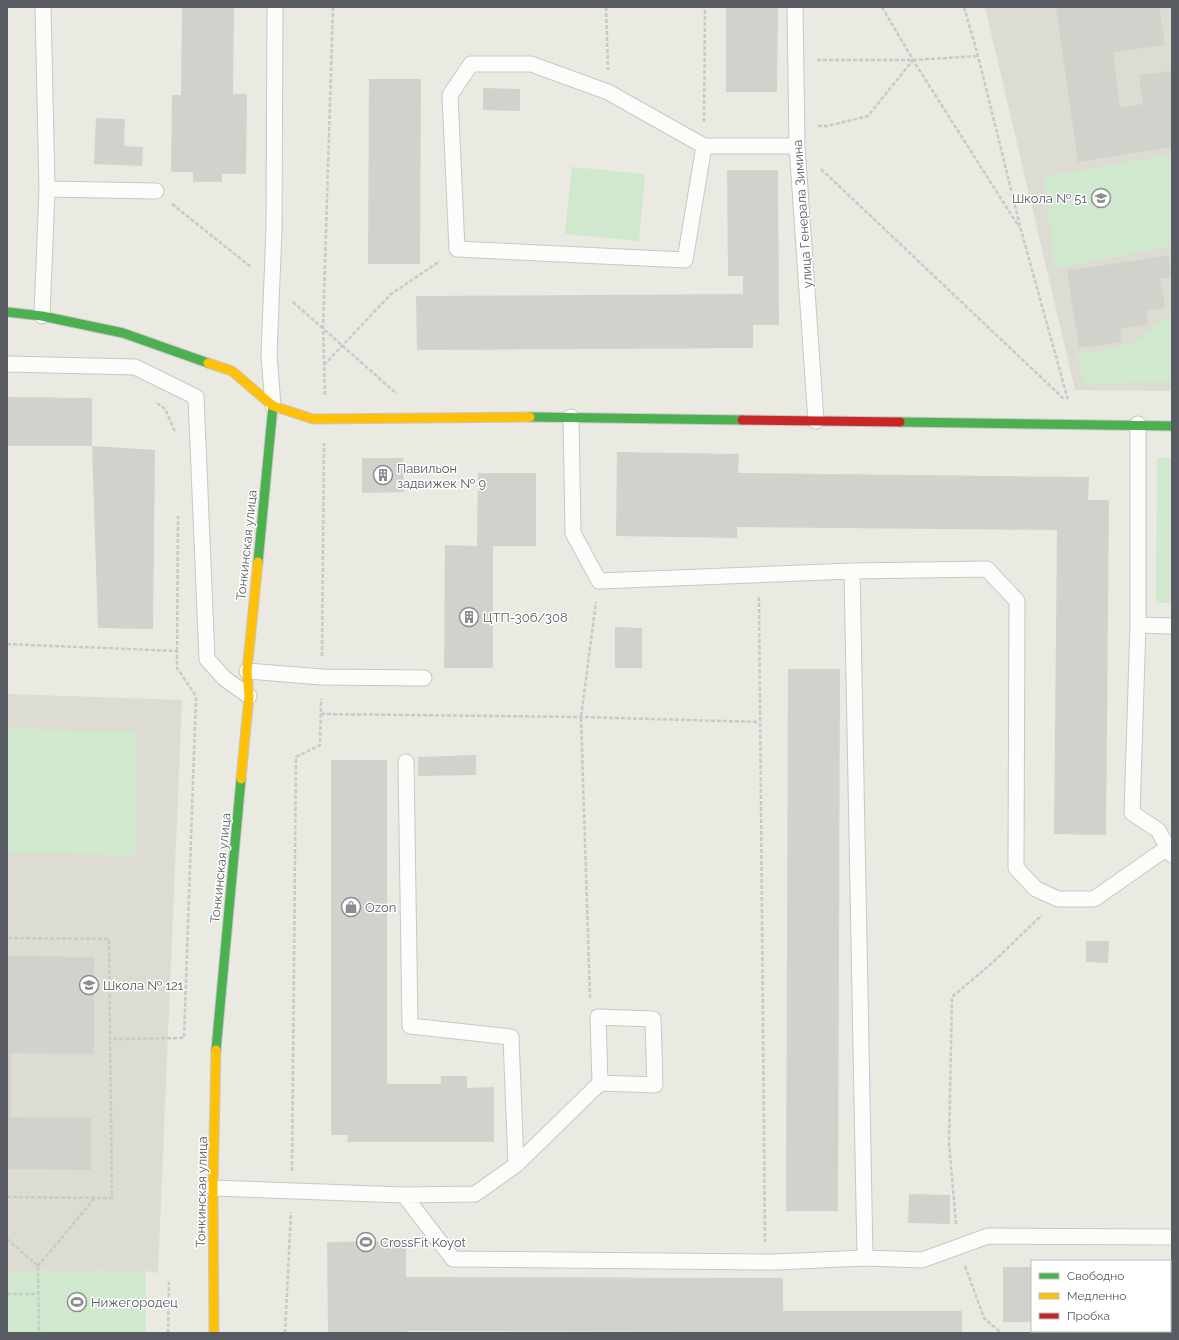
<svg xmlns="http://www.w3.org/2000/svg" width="1179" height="1340" viewBox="0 0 1179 1340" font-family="Raleway,sans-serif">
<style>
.education{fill:#dcdcd2}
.green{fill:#cfe8ce}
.building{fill:#d2d2cd}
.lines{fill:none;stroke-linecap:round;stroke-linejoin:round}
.lane-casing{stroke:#c7c8c6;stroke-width:17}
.fast-casing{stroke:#c7c8c7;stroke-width:11}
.slow-casing{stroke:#c7c8c7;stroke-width:11}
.jam-casing{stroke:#c7c8c7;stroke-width:11}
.path{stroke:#c5ccc8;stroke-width:2.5;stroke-dasharray:4 2;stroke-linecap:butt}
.lane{stroke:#fcfcfb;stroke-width:15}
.fast{stroke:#4caf50;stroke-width:9}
.slow{stroke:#ffc107;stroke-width:9}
.jam{stroke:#c62828;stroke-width:9}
.labels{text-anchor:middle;stroke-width:3;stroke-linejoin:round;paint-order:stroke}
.poi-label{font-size:13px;fill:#585b61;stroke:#fff;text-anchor:start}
.street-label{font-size:13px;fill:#585b61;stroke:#fff}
</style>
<rect width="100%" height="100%" fill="#eae9e2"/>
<path class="education" d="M985 7H1172V391L1075 390Z
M7 694 182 700 158 1273 146 1271 7 1272Z"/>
<path class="green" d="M1172 154V250L1170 246 1055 269 1044 177Z
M572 167 645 174 639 241 565 234Z
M1172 311V382L1085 383 1076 355 1135 343Z
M1157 458H1172V603H1156Z
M7 729 137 731 135 855 7 853Z
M146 1271V1333H7V1272Z"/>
<path class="building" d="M182 7H234L233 94H247L246 174H222V182H193V172H171L172 95H181Z
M726 7H778L777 92H726Z
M1056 7H1159L1165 45 1113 52 1120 108 1143 104 1139 75 1172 71V147L1078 162Z
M369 79H421L420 264H368Z
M483 88 520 89V111L483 110Z
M96 118 125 119 124 146 143 147 142 166 94 164Z
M727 170H778L779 325H753V348L417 350 416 296 743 294V276H728Z
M1168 255 1172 277 1160 279 1165 308 1146 311 1148 324 1120 329 1122 342 1079 348 1067 271Z
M7 397 92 398V446H7Z
M92 446 155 450 153 629 98 628Z
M617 452 739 454 738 473 1089 477 1088 500H1109L1106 835 1054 834 1057 530 737 527V538L616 536Z
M362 458H403L404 492 362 493Z
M478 473H536V546H493V668H444L445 545 477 546Z
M615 627 642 628V668H615Z
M788 669H840L838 1211H786Z
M476 755V775L418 776V757Z
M331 760H387V1084H441V1076H467V1088L494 1087V1142H347L348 1135H331Z
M1086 941H1109L1108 963 1086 962Z
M7 956 94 957V1054L11 1053V1117L91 1118V1170L7 1169Z
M909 1194 950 1195V1224L908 1223Z
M406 1241V1277L783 1278V1311H962V1333L424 1331H407V1333H328L327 1242Z
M1003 1267H1032V1322H1003Z
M1170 1267H1172V1321H1170Z"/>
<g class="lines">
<g class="lane-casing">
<path id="lane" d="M795 7 797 146 816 421
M704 146 685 260 457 249 450 95 471 64H531L608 92 704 146H797
M47 189 156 191
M42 316 47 189 43 7
M7 364 135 367 196 397 207 659 224 678 249 696
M273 406 269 355 274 229 275 7
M571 417 573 533 599 581 852 571 987 569 1017 601 1016 868 1036 889 1058 899H1094L1167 848
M1138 424V625L1132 813 1158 830 1172 855
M852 571 865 1258
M1138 625 1172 626
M247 671 322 677 424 678
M516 1165 600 1083 655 1085 653 1019 598 1017 600 1083
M213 1188 404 1195 453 1259 775 1262 865 1258 922 1260 988 1236 1172 1237
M404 1195 475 1194 516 1165 511 1037 410 1026 406 762"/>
</g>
<g class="fast-casing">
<path id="fast" d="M7 312 42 316 123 333 208 363
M530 417 742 420
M900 422 1172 426
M258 562 273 406
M216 1050 241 779"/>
</g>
<g class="slow-casing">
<path id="slow" d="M208 363 232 371 273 406 313 419 530 417
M241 779 249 696 247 671 258 562
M214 1333 213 1188 216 1050"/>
</g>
<g class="jam-casing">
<path id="jam" d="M742 420 900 422"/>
</g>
<path class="path" d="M606 7 608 70
M882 7 913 60 1019 227
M964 7 978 56 1021 230 1068 400
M817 60H913L978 56
M704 122 705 7
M818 126H827L868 116 913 60
M821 169 1064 399
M172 204 251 267
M293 302 397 394
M324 365 391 294 440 261
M325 395 323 328 333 7
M157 403 165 409 175 432
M759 597 765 1242
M7 644 177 651V668L196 696 184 1038 110 1039 109 939 7 938
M177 651 178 516
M322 656 324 443
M321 714 581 717 759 722
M590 998 581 717 596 602
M292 1171 296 757 320 745 321 699
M7 1197 112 1198 110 1039
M956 1224 949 1143 952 997 992 963 1042 915
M7 1239 38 1266 39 1333
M38 1266 95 1198
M965 1266 984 1318 1001 1333
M7 1294H38
M168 1333 169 1282
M285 1333 291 1212"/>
<use href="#lane" class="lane"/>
<use href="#fast" class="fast"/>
<use href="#slow" class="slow"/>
<use href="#jam" class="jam"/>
</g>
<defs>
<g id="school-ring" transform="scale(1)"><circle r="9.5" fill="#fff" stroke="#8b8d8e" stroke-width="1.5"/><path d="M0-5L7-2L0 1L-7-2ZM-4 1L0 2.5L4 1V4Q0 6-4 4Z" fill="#8b8d8e"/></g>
<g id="building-ring" transform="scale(1)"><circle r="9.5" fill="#fff" stroke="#8b8d8e" stroke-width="1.5"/><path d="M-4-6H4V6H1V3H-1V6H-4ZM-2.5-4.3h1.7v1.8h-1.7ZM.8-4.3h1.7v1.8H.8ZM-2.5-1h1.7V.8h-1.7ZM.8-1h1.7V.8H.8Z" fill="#8b8d8e"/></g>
<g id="shop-ring" transform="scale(1)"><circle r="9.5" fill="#fff" stroke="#8b8d8e" stroke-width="1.5"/><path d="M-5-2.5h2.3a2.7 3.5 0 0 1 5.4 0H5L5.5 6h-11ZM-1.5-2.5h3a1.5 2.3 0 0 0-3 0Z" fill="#8b8d8e"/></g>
<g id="stadium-ring" transform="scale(1)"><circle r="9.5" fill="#fff" stroke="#8b8d8e" stroke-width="1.5"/><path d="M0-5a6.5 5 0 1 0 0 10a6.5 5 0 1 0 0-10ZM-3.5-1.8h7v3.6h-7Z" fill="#8b8d8e"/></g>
</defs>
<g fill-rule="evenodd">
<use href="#school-ring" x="1101" y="198"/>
<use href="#building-ring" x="383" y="475"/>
<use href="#building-ring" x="469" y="617"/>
<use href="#shop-ring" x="351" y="907"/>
<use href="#school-ring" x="89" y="985"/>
<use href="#stadium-ring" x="366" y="1242"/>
<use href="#stadium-ring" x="77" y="1302"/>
</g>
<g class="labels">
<g class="poi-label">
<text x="1087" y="203" text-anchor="end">Школа № 51</text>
<text x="397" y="473">Павильон<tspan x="397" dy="15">задвижек № 9</tspan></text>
<text x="483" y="622">ЦТП-306/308</text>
<text x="365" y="912">Ozon</text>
<text x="103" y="990">Школа № 121</text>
<text x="380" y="1247">CrossFit Koyot</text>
<text x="91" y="1307">Нижегородец</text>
</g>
<g class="street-label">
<text transform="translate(802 214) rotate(-94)" y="5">улица Генерала Зимина</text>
<text transform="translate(246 545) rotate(-84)" y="5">Тонкинская улица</text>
<text transform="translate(220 868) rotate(-84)" y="5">Тонкинская улица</text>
<text transform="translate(201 1192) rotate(-89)" y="5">Тонкинская улица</text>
</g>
</g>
<rect width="1179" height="1340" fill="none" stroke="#585b61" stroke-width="16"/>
<rect x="1031" y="1260" width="140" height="72" fill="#ffffff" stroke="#bcbdc0"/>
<rect x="1039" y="1273" width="20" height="6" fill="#4caf50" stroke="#bcbdc0"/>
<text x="1067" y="1280" font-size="12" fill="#585b61">Свободно</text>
<rect x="1039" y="1293" width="20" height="6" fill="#ffc107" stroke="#bcbdc0"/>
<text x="1067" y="1300" font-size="12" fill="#585b61">Медленно</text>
<rect x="1039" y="1313" width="20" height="6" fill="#c62828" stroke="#bcbdc0"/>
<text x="1067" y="1320" font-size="12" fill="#585b61">Пробка</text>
</svg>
